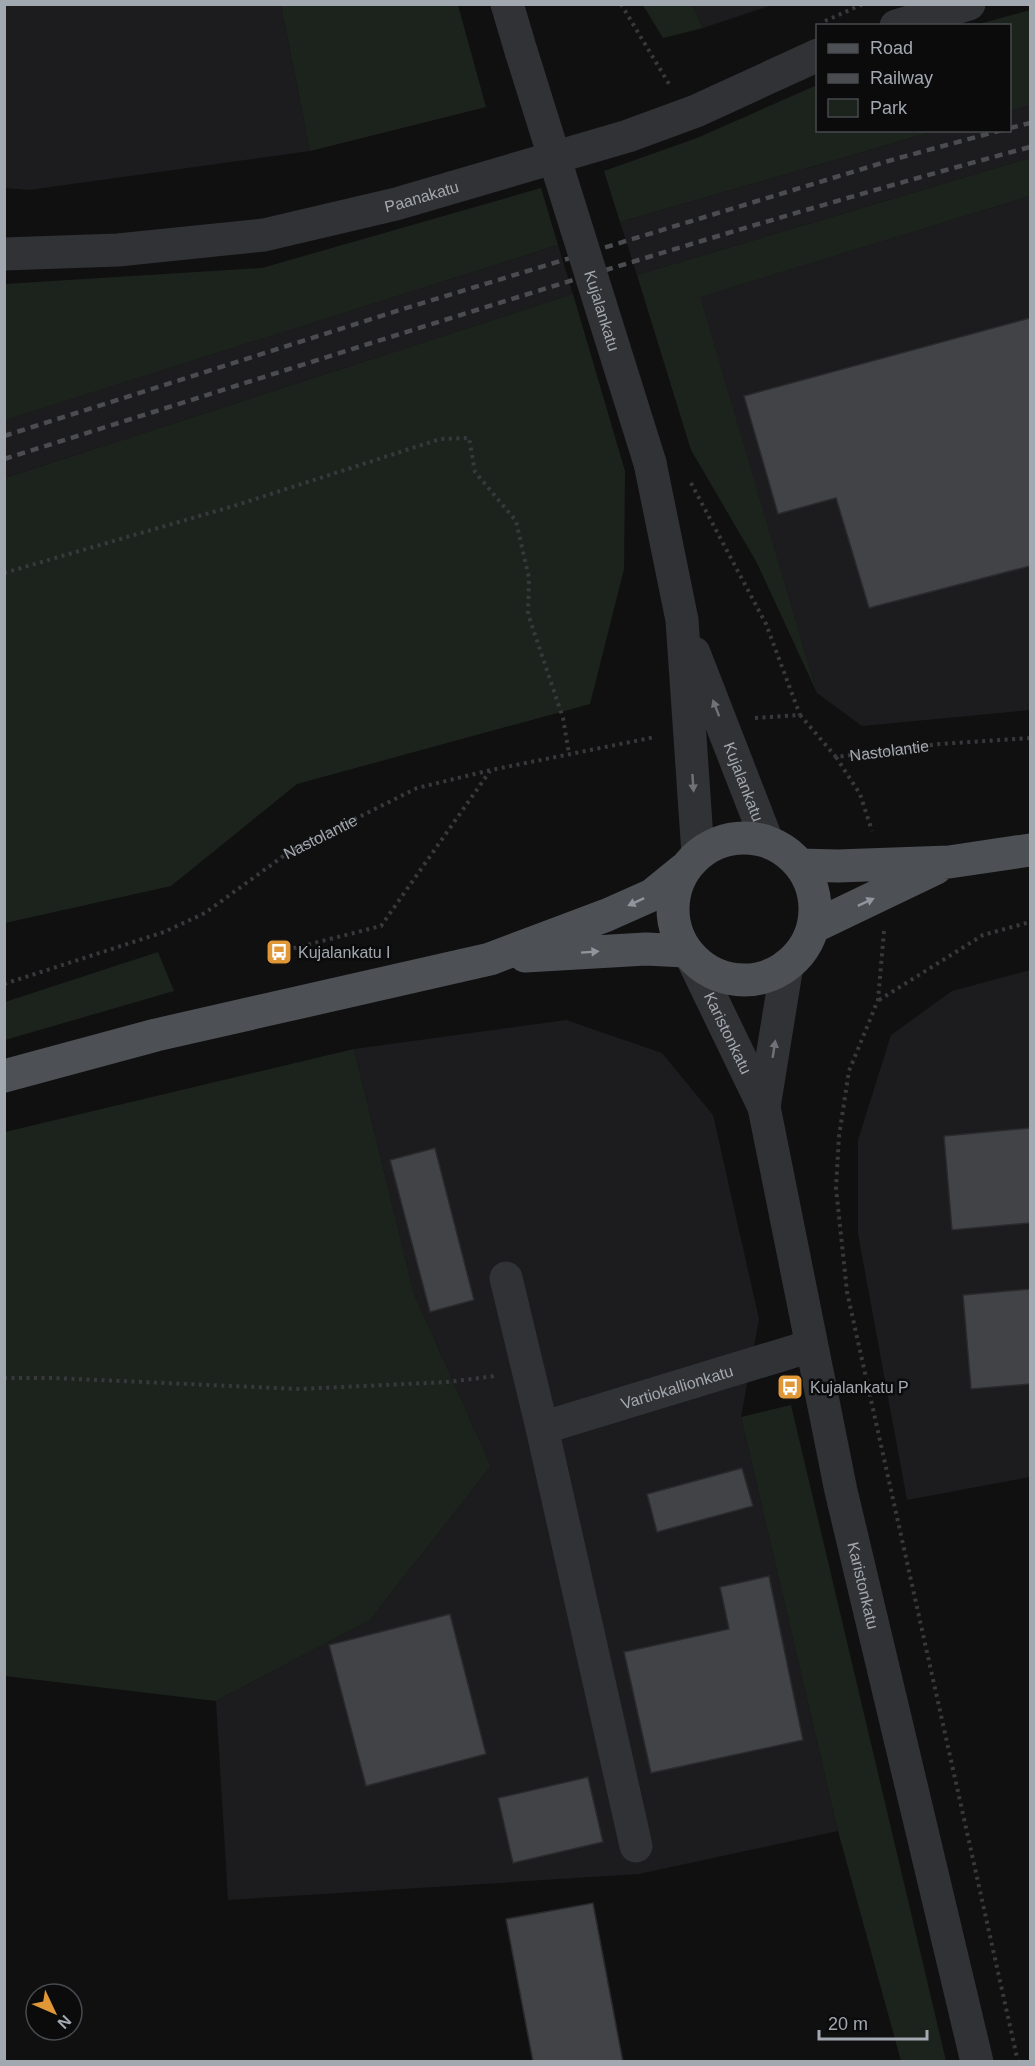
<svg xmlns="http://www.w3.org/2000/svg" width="1035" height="2066" viewBox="0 0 1035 2066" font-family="Helvetica,sans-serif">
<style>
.built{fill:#1c1c1e}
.green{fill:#1c231d}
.building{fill:#414346;stroke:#2a2a2d;stroke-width:1.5}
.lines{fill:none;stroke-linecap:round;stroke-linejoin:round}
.path{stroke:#37393c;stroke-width:4;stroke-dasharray:3 4.5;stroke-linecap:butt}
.minor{stroke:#313235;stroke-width:33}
.major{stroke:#4d5054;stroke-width:33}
.rail{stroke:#4a4c50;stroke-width:4.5;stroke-dasharray:8 6;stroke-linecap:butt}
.minor-bridge{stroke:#313235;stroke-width:33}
.oneway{fill:#6f7379}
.oneway2{fill:#91969e}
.labels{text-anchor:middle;stroke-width:5;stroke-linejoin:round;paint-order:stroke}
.street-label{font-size:16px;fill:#a2a8b0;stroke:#0b0b0c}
.poi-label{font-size:16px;fill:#a2a8b0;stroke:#0b0b0c;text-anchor:start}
</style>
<rect width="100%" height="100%" fill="#101011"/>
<path class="built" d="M4 5H281L310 151 29 190 5 188Z
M692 5H772L703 28Z
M1030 105V158L637 275 620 222 935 131 1010 130V111Z
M1030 196V710L862 726 817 693 699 297Z
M558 245 573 294 5 478 4 420Z
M1030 970V1477L907 1500 858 1234V1140L891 1035 952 991Z
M566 1020 662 1053 713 1115 759 1319 741 1417 838 1831 639 1874 228 1900 216 1701 370 1620 491 1466 414 1294 354 1049Z"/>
<path class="green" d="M281 5H458L486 107 310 151Z
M643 5H692L703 28 663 38Z
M1030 10V105L1010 111V26L976 25Z
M817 85 818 130 935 131 620 222 604 171 697 138Z
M1030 158V196L700 297 817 693 757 563 691 450 637 275Z
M541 188 558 245 5 420V284L262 268Z
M573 294 625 471 624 569 590 704 297 784 171 886 5 923V478Z
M158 952 174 991 5 1040V1002Z
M354 1049 414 1294 491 1466 370 1620 216 1701 5 1676V1132Z
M791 1405 946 2061H901L838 1831 741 1417Z"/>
<path class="building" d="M1030 318V566L869 608 836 498 778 514 744 396Z
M1030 1128V1223L952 1230 944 1136Z
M435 1148 474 1300 430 1312 390 1160Z
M1030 1289V1384L971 1389 963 1295Z
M742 1468 753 1506 657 1532 647 1494Z
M769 1576 803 1740 651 1773 624 1652 729 1629 720 1587Z
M450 1614 486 1754 366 1786 329 1645Z
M588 1777 603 1842 513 1863 498 1798Z
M593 1903 623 2062H533L506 1919Z"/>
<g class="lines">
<g class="path">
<path d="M621 4 669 84"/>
<path d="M825 21 863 4"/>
<path d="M691 483 766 624 800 715"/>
<path d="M4 573 237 505 440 439 469 438 475 472 516 521 529 578 528 614 563 718 569 754"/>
<path id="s1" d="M755 718 800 715 836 757 939 744 1030 738"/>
<path d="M836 757 860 794 872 831"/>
<path d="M884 931 878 1000 849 1071 839 1136 836 1188 847 1292 1018 2062"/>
<path d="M279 952 381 926 490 771"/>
<path id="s2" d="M4 984 164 932 205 913 289 852 417 788 491 770 655 737"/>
<path d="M879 1000 983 935 1030 922"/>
<path d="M4 1378H53L300 1389 448 1382 495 1376"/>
</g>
<g class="minor">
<path d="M507 4 521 51"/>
<path d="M896 26 969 4"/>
<path id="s3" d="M4 254 118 250 264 235 396 204 628 136 696 111 818 55"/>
<path d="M650 463 682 620 698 854"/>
<path id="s4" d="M694 653 767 841"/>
<path id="s5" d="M693 960 764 1107 841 1491 977 2062"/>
<path d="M764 1107 787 965"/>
<path d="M506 1278 542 1428 636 1846"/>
<path id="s6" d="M542 1428 811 1346"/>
</g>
<path class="major" d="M673 909a71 71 0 1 1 142 0a71 71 0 1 1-142 0Z
M800 865 838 866 949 862 1030 850
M813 927 936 868
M525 956 646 949 685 951
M4 1076 156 1035 490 959 607 915 652 895 684 869"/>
<path class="rail" d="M1010 128 1030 123
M4 436 403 309 895 159 1002 130
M4 459C346 352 685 240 1030 147"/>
<path class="minor-bridge" id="s7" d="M521 51 650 463"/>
</g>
<defs><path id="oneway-solid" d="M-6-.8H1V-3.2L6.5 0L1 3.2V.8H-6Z" transform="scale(1.5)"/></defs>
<g class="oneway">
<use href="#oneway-solid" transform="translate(716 708) rotate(-111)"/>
<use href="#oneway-solid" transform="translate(693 783) rotate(86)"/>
<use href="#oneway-solid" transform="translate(774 1049) rotate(-81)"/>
</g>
<g class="oneway2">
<use href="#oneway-solid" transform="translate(636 902) rotate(155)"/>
<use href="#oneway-solid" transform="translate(866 902) rotate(-25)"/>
<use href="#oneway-solid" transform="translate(590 952) rotate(-4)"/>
</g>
<defs>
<g id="bus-square" transform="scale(1.35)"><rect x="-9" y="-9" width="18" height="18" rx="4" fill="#e09738" stroke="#0b0b0c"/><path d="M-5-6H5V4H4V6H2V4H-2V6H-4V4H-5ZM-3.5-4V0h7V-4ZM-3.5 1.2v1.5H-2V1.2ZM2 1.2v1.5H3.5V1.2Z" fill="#fff"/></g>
</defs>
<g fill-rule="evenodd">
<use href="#bus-square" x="279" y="952"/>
<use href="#bus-square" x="790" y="1387"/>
</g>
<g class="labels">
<g class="street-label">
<text dy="6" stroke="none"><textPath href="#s3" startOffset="423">Paanakatu</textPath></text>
<text dy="6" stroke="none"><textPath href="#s7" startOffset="272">Kujalankatu</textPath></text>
<text dy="6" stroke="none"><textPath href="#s1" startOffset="154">Nastolantie</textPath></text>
<text dy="6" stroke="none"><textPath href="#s4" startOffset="138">Kujalankatu</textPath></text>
<text dy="6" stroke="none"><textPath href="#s2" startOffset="352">Nastolantie</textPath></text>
<text dy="6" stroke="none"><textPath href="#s5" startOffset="81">Karistonkatu</textPath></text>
<text dy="6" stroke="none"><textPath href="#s6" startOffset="141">Vartiokallionkatu</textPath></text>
<text dy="6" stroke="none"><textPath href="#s5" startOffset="652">Karistonkatu</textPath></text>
</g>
<g class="poi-label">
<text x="298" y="958">Kujalankatu I</text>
<text x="810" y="1393">Kujalankatu P</text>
</g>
</g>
<rect width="1035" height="2066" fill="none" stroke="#a2a8b0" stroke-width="12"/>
<rect x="816" y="24" width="195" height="108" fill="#0b0b0c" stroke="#474a4e" stroke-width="1.5"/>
<rect x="828" y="44" width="30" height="9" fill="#4d5054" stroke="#474a4e" stroke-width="1.5"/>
<text x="870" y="54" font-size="18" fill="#a2a8b0">Road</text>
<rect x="828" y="74" width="30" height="9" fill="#4a4c50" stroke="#474a4e" stroke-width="1.5"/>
<text x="870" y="84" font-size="18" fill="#a2a8b0">Railway</text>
<rect x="828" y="99" width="30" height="18" fill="#1c231d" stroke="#474a4e" stroke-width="1.5"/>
<text x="870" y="114" font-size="18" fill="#a2a8b0">Park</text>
<g transform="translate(54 2012) rotate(134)"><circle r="28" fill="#0b0b0c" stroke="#474a4e" stroke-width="1.5"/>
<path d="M0-4.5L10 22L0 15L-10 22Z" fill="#e09738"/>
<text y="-9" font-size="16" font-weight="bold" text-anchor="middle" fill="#a2a8b0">N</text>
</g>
<path d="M819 2030v9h108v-9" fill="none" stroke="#a2a8b0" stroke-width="3"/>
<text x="828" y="2030" font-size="18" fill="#a2a8b0" stroke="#0b0b0c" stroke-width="4.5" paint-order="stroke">20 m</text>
</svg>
